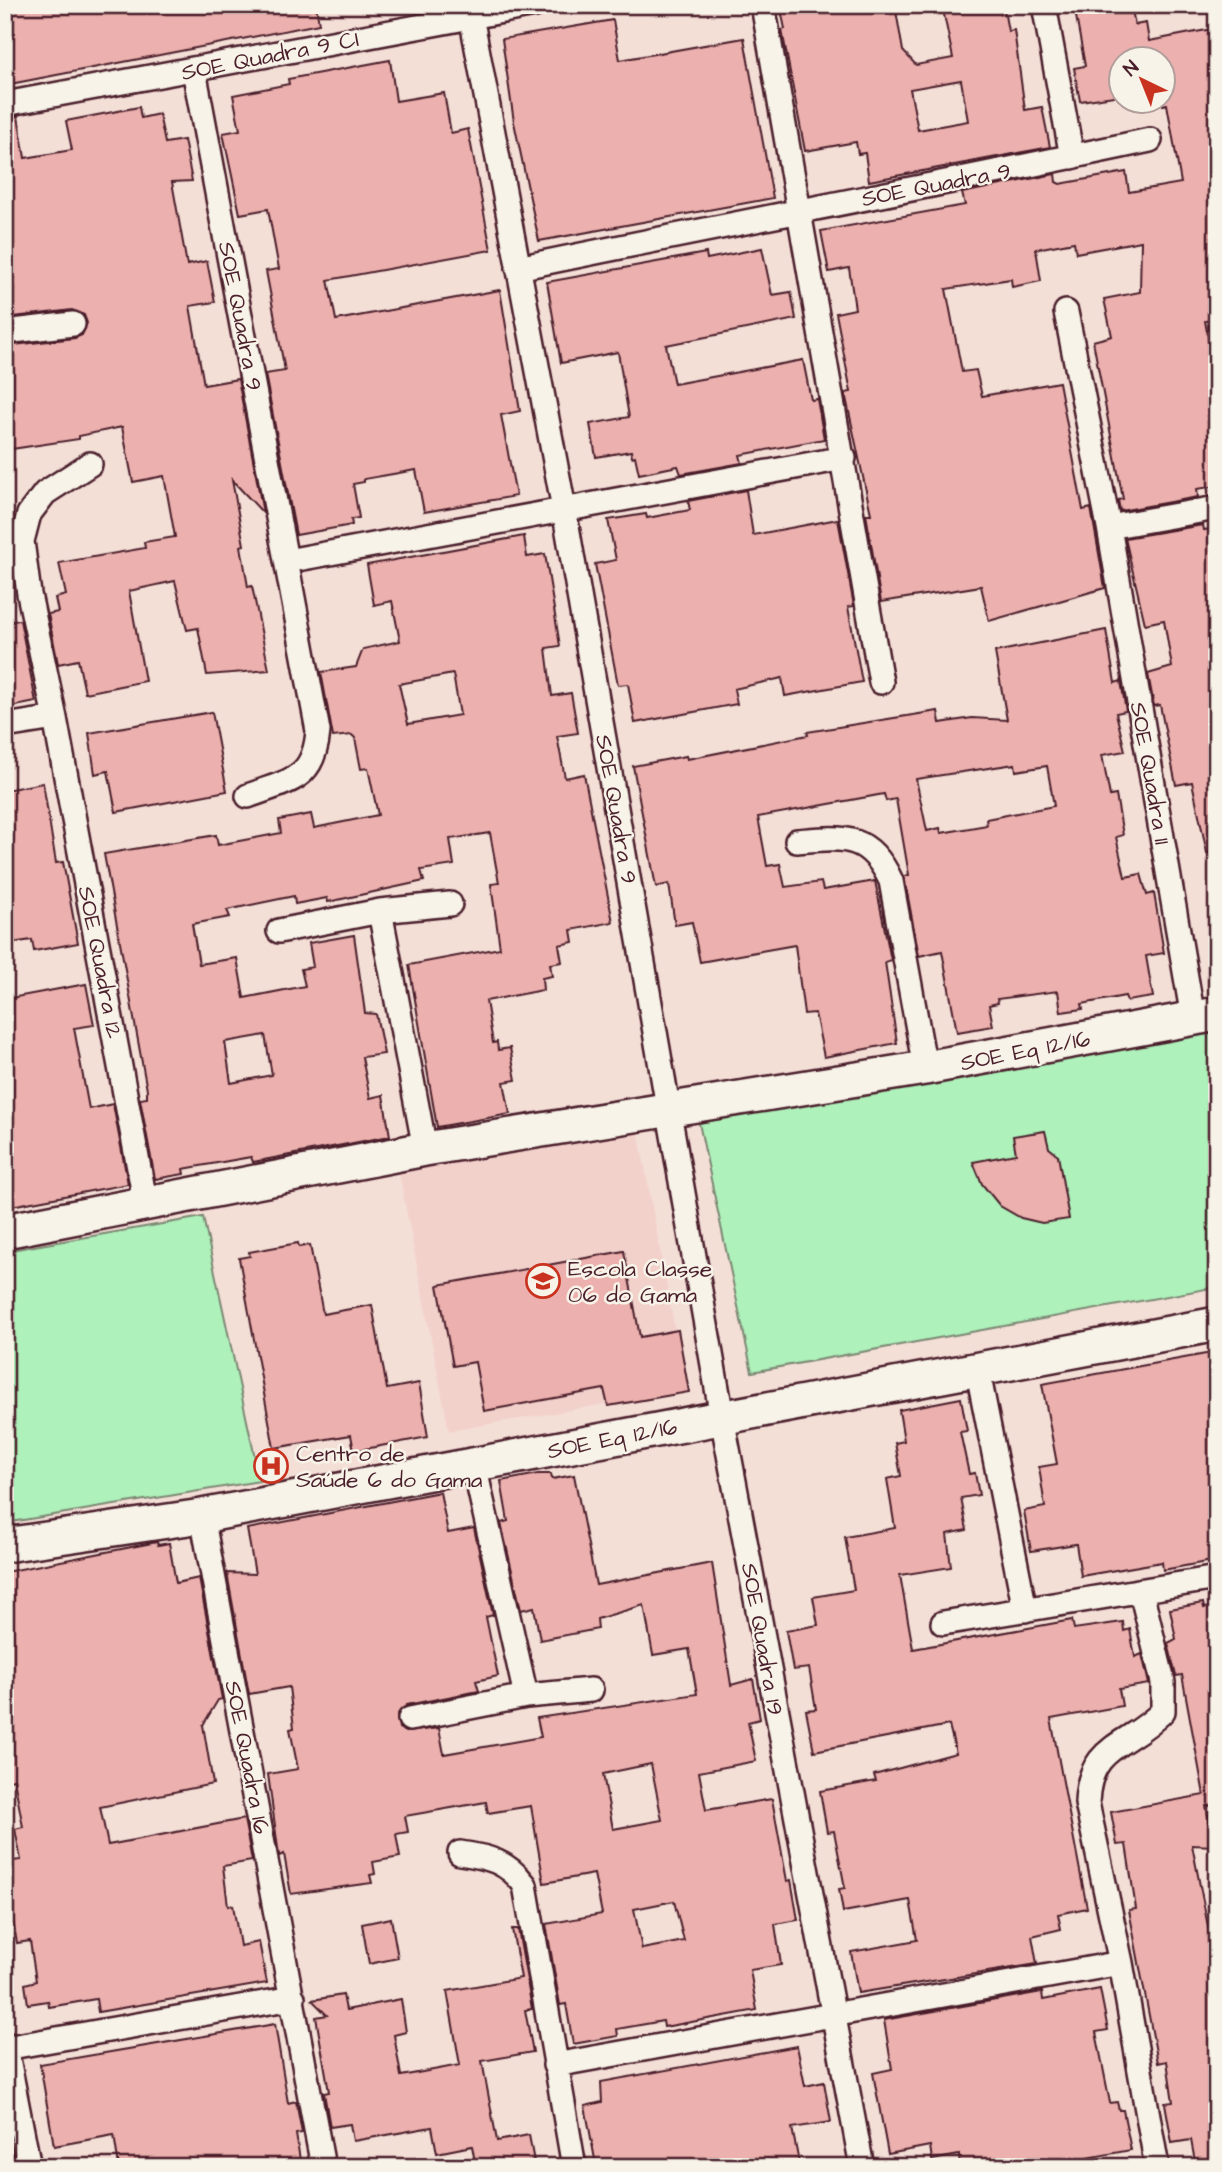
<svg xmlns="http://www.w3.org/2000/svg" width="1222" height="2172" viewBox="0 0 1222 2172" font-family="'Architects Daughter',sans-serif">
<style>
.built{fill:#f2d1cb}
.park{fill:#aef1bb;stroke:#7c8873;stroke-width:2}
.building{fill:#ecb1ae;stroke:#4a1f2b;stroke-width:2;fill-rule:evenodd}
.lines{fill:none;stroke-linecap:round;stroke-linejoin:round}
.street-casing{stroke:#4a1f2b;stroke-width:28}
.secondary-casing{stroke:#4a1f2b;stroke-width:38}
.street{stroke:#f7f3e8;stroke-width:23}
.secondary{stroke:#f7f3e8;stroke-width:33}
.labels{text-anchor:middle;stroke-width:5;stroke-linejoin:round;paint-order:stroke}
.street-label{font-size:23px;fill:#4a1f2b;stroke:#f7f3e8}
.poi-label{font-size:23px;fill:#4a1f2b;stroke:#f7f3e8;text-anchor:start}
</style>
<rect width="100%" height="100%" fill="#f4dfd7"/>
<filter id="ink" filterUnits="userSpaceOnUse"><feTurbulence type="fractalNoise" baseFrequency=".0143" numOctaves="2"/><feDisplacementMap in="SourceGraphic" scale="14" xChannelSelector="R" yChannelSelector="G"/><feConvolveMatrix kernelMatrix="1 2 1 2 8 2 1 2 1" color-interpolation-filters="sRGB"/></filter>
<g filter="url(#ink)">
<path class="built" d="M637 1125 686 1390 449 1431 399 1173Z"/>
<path class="park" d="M1217 1027V1287L752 1372 699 1123Z
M203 1217 260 1481 5 1523V1251Z"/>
<path class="building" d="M5 5H316L319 24 5 85Z
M780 5H895L903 51 916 65 953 58 942 5H1003L1008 31 1014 30 1025 110 1042 107 1050 147 869 181 865 153 858 154 856 142 805 151 782 30 785 29ZM961 80 968 121 918 130 910 89Z
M1074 5H1131L1135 25 1146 23 1149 41 1217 28V319L1205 321 1217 384V486L1197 489 1198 497 1120 511 1118 500 1123 499 1093 341 1112 336 1104 299 1140 292 1141 241 1076 253 1074 242 1036 249 1041 281 1012 287 1011 279 946 289 962 372 976 370 982 396 1059 382 1083 510 1091 508 1105 588 989 621 981 586 881 602 866 514H871L845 393 851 392 836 313 855 309 849 268 829 272 821 231 965 205 962 193 1055 174 1056 182 1060 184 1126 172 1129 192 1181 183 1167 104 1163 105V60H1121V95L1080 101 1074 68 1085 66Z
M613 20 620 60 744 38 773 198 539 241 514 122 502 39Z
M390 60 396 101 444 93 451 133 468 129 491 250 328 280 336 320 500 290 520 411 501 415 516 496 424 512 416 470 364 479V482L353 484 359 518 351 519 352 525 296 535 265 374 285 371 266 271 279 269 268 209 240 214 223 133 240 130 233 95 289 84 288 79Z
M139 107 141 118 159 114 165 143 184 140 192 181 172 182 187 265 207 261 215 302 190 306 204 385 238 379 263 513 232 480 244 545 241 546 248 587 252 586 269 670 207 675 198 628 187 630 175 581 129 591 145 681 85 693 78 660 58 664 48 614 58 612 55 598 66 595 59 563 145 548 144 542 175 537 164 476 133 482 122 427 79 436V439L5 450V346L75 338 82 335 87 323 84 315 72 310 5 318V118L18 116 25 158 72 150 66 121Z
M762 248 772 295 791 292 796 319 666 345 674 384 803 360 811 400 817 399 824 439 740 455 742 463 681 474 678 466 639 474 635 456 632 457 631 451 596 457 590 424 629 417 618 352 561 363 547 282 706 253 707 259Z
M746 490 753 535 838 519 854 606 848 607 862 682 785 696 782 678 734 689 737 704 635 723 628 684 618 685 595 564 616 560 608 520 646 514 647 518 690 510 688 501Z
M1203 525 1204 530 1217 528V852L1207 853 1192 782 1176 785 1160 705 1154 706 1148 674 1172 667 1164 620 1145 624 1125 538Z
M524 536 527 557 545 554 560 646 546 648 552 696 571 693 578 733 557 736 565 778 584 774 613 922 571 930 573 942 559 945 562 962 550 964 552 976 542 978 543 990 486 1001 493 1043 497 1042 498 1050 510 1048 516 1080 504 1082 510 1114 437 1127 409 965 500 948 491 884 499 883 490 833 450 839 454 865 421 870 424 881 328 902 327 898 295 904 294 896 227 910 230 917 192 924 199 964 237 958 244 998 305 986 301 969 313 967 309 943 354 935 365 1013 376 1014 384 1054 362 1057 370 1098 383 1095 390 1136 253 1162 251 1157 183 1169 184 1174 155 1179 140 1099 147 1098V1090L104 854 216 835 218 845 281 833 279 820 311 814 314 828 378 815 368 768 361 769 355 738 352 735 333 737 321 672 356 667 363 649 400 641 392 601 374 605 367 565ZM453 674 460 715 408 724 399 684ZM265 1035 272 1075 231 1083 225 1042Z
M20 620 36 702 5 708V622Z
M1106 630 1115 683 1121 681 1126 711 1116 713 1125 751 1102 755 1110 796 1116 795 1123 835 1116 837 1125 877 1141 874 1147 895 1154 893 1164 953 1146 956 1153 997 1127 1001 1125 996 1082 1004 1083 1009 1061 1012 1058 991 997 999 998 1003 989 1005 993 1026 957 1032 942 951 919 956 904 876 909 875 896 799 886 801 884 794 758 817 767 866 780 864 785 887 821 882 823 890 875 881 891 960 885 962 897 1043 824 1057 815 1013 804 1014 795 945 700 962 692 922 675 925 669 884 656 887 633 766 686 756 687 759 808 735 807 732 938 711 940 723 972 718 1007 720 995 652ZM1015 764 1016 771 1047 766 1054 806 986 819 987 825 941 833 940 828 927 831 916 779Z
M212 712 227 791 116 812 108 771 95 774 89 733Z
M43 783 56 863 63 862 78 943 34 951 32 940 5 944V790Z
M86 984 94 1025 74 1028 89 1109 113 1104 128 1184 11 1206 5 1172V999Z
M1045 1131 1049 1148 1058 1155 1069 1219 1042 1223 1021 1218 1000 1206 982 1184 973 1162 1016 1154 1013 1136Z
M298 1243 299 1247 310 1245 323 1314 372 1305 387 1389 419 1383 428 1437 354 1451 351 1435 274 1448 239 1258 250 1256 249 1252Z
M624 1251 640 1337 678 1330 689 1392 608 1406 604 1389 484 1411 475 1362 453 1366 438 1285Z
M1217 1352V1560L1163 1570 1162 1562 1081 1576 1076 1544 1031 1551 1024 1511 1045 1507 1039 1467 1057 1464 1042 1384Z
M961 1398 967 1431 960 1432 969 1474 975 1473 979 1495 961 1498 967 1530 947 1534 951 1567 900 1575 913 1649 1072 1620 1074 1629 1123 1622 1124 1631 1130 1629 1135 1657 1142 1654 1149 1684 1119 1689 1122 1706 1051 1719 1087 1908 1058 1914 1061 1929 1032 1936 1037 1964 858 1993 851 1952 917 1940 910 1900 843 1912 839 1889 845 1888 834 1831 827 1832 820 1791 876 1781 874 1775 956 1753 949 1725 814 1751 806 1710 816 1709 809 1668 793 1670 786 1631 818 1625 813 1597 854 1590 845 1537 895 1528 887 1479 901 1476 895 1443 904 1441 899 1410Z
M538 1474H551L552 1479 574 1475 596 1585 712 1563 731 1685 753 1679 760 1719 748 1722 756 1761 699 1772 706 1810 772 1799 787 1881 791 1880 798 1920 775 1924 781 1965 750 1970 757 2010 664 2027 663 2021 617 2029 618 2036 573 2044 566 2004 560 2005 546 1924 602 1914 594 1874 544 1883 531 1806 488 1813 486 1802 405 1816 408 1832 396 1834 400 1857 373 1862 375 1874 370 1875 372 1883 291 1894 284 1854 279 1856 268 1774 298 1769 290 1729 294 1728 289 1687 249 1694 227 1573 255 1574 247 1529 440 1492 448 1533 474 1528 493 1615 486 1617 498 1676 476 1681 479 1691 407 1705 397 1715 399 1728 406 1732 439 1728 444 1754 541 1737 537 1718 697 1694 689 1649 653 1655 644 1605 597 1619 598 1629 540 1640 534 1607 521 1610 501 1523 508 1521 501 1481ZM651 1764 662 1820 613 1829 603 1774ZM674 1901 684 1941 642 1949 634 1909Z
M157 1542 158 1545 169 1543 176 1583 199 1578 222 1699 218 1700 203 1725 213 1784 100 1807 108 1845 244 1819 252 1861 223 1866 228 1906 233 1905 240 1946 259 1942 267 1983 98 2012 96 1999 49 2007 48 2001 28 2004 25 1984 36 1981 30 1941 17 1943 5 1877V1862L21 1860 15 1829 23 1827 14 1779 9 1780 5 1761V1572Z
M1203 1603 1204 1608 1217 1606V1805L1206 1806 1214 1846 1192 1845 1214 1957 1217 1956V2167H1196L1191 2140 1172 2143 1165 2103 1173 2102 1167 2061 1158 2063 1129 1910 1136 1909 1126 1844 1117 1845 1111 1812 1204 1795 1182 1675 1176 1676 1168 1643 1176 1639 1170 1609Z
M391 1918 398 1958 369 1964 362 1924Z
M512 1929H518L532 2009 525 2010 533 2052 482 2061 497 2141 529 2135 535 2167H476L472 2146 437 2153 432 2127 353 2141 350 2124 330 2127 324 2093 329 2092 316 2017 327 2015 312 2000 343 1995 346 2010 401 1999 406 2032 394 2035 401 2076 460 2065 447 1991 521 1978Z
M1100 1989 1108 2030 1096 2032 1110 2103 1117 2102 1119 2110H1123L1131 2150 1087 2158 1088 2167H960L959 2155 932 2160 930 2146 888 2154 873 2073 892 2069 884 2020 1042 1992 1043 2000Z
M275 2024 288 2103 296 2101 302 2133 296 2134 301 2167H119L114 2135 54 2146 40 2064Z
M797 2046 805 2086 824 2082 831 2122 792 2128 800 2167H614L613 2160 596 2165 585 2106 602 2102 601 2082Z"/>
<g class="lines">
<g class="street-casing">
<path id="street" d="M763 5 881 682
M1044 5 1072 157
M471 16 564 509 722 1417 862 2167
M194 70 318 731C314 781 289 780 248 796
M5 104 535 5
M518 268C729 224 940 185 1150 140
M1066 312 1109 527 1193 1018
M5 332 73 324
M90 464 45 493 29 514 22 541 29 594 55 718 146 1206
M1109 527 1217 508
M287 561 844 458
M5 726 55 718
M797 841C844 837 869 833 891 881L925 1068
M380 911 425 1149
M279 931 380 911 450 904
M977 1367 1025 1610
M202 1516 323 2167
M1141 1591 1163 1682V1711C1129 1747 1089 1743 1087 1803L1121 1963 1157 2167
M943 1623 1217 1578
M526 1696 591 1690
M410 1719 526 1696 474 1465
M460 1853C488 1857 507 1861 525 1885L574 2167
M5 2043 29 2167
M5 2048 293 1998
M555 2065 1121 1963"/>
</g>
<g class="secondary-casing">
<path id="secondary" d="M5 1231 425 1149 925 1068 1217 1014
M5 1545 202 1516 1217 1324"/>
</g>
<use href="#street" class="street"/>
<use href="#secondary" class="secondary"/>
</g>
</g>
<defs>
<g id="school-ring" transform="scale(1.75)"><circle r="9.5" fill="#f7f3e8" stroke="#c8321e" stroke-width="1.5"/><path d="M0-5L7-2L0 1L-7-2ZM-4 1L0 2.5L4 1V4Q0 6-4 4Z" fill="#c8321e"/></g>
<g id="hospital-ring" transform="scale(1.75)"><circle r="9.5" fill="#f7f3e8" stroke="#c8321e" stroke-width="1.5"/><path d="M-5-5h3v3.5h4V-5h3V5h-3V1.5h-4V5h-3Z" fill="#c8321e"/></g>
</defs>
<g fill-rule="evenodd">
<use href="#school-ring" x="543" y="1281"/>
<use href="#hospital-ring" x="271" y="1466"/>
</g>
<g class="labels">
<g class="street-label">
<text transform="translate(270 55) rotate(-11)" y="8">SOE Quadra 9 CI</text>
<text transform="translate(936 184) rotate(-11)" y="8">SOE Quadra 9</text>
<text transform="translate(241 316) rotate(79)" y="8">SOE Quadra 9</text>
<text transform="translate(1151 773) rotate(80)" y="8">SOE Quadra 11</text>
<text transform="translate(617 809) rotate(80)" y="8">SOE Quadra 9</text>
<text transform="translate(101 962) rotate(79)" y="8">SOE Quadra 12</text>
<text transform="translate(1025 1050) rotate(-11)" y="8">SOE Eq 12/16</text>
<text transform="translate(612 1438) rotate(-11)" y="8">SOE Eq 12/16</text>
<text transform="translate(763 1639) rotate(80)" y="8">SOE Quadra 19</text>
<text transform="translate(248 1757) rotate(79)" y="8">SOE Quadra 16</text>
</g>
<g class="poi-label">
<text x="568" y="1276">Escola Classe<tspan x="568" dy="26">06 do Gama</tspan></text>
<text x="296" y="1461">Centro de<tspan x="296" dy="26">Saúde 6 do Gama</tspan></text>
</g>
</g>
<rect width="1222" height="2172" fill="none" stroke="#f7f3e8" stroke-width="28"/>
<rect x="14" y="14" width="1194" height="2144" fill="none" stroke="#4a1f2b" stroke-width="2.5" filter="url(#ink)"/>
<g transform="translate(1142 80) rotate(317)"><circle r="33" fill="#f7f3e8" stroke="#b29e9c" stroke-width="2"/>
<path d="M0-5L12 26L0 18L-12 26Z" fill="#c8321e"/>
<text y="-10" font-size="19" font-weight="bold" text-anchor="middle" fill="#4a1f2b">N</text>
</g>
</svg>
